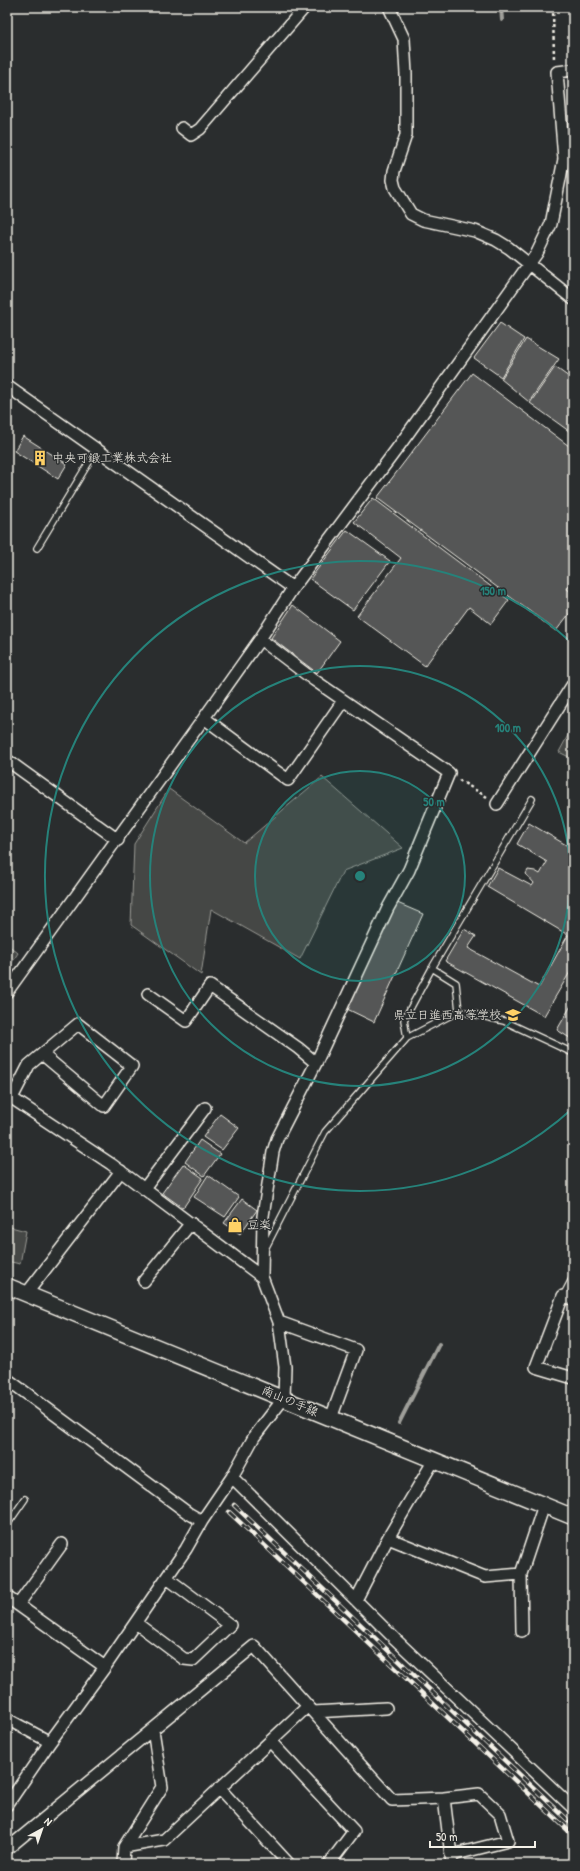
<svg xmlns="http://www.w3.org/2000/svg" width="580" height="1871" viewBox="0 0 580 1871" font-family="'Patrick Hand','Klee One',sans-serif">
<style>
.green{fill:#444645;stroke:#9c9c96}
.lines{fill:none;stroke-linecap:round;stroke-linejoin:round}
.stream{stroke:#9f9f9a;stroke-width:4}
.building{fill:#555756;stroke:#f4f1e8}
.lane-casing{stroke:#f4f1e8;stroke-width:8}
.street-casing{stroke:#f4f1e8;stroke-width:14}
.secondary-casing{stroke:#f4f1e8;stroke-width:18}
.path{stroke:#f4f1e8;stroke-width:2.5;stroke-dasharray:3 3;stroke-linecap:butt}
.lane{stroke:#2a2d2e;stroke-width:5.5}
.street{stroke:#2a2d2e;stroke-width:11}
.secondary{stroke:#2a2d2e;stroke-width:15}
.rail-casing{stroke:#f4f1e8;stroke-width:4.5}
.rail{stroke:#2a2d2e;stroke-width:3;stroke-dasharray:9;stroke-linecap:butt}
.ring{fill:none;stroke:#26827a;stroke-width:2}
.labels{text-anchor:middle;stroke-width:3;stroke-linejoin:round;paint-order:stroke}
.poi-label{font-size:12px;fill:#f4f1e8;stroke:#2a2d2e;text-anchor:start}
.street-label{font-size:12px;fill:#f4f1e8;stroke:#2a2d2e}
.centre{fill:#26827a;stroke:#2a2d2e;stroke-width:2}
.ring-label{font-size:12px;text-anchor:middle;font-weight:bold;fill:#26827a;stroke:#2a2d2e;stroke-width:3;stroke-linejoin:round;paint-order:stroke}
</style>
<rect width="100%" height="100%" fill="#2a2d2e"/>
<filter id="ink" filterUnits="userSpaceOnUse"><feTurbulence type="fractalNoise" baseFrequency=".025" numOctaves="2"/><feDisplacementMap in="SourceGraphic" scale="8" xChannelSelector="R" yChannelSelector="G"/><feConvolveMatrix kernelMatrix="1 2 1 2 8 2 1 2 1" color-interpolation-filters="sRGB"/></filter>
<g filter="url(#ink)">
<path class="green" d="M573 726V759L559 752Z
M322 777 403 848 343 871 300 959 211 909 201 975 131 925 134 844 169 789 244 843Z
M7 944 18 953 7 970Z
M7 1226 26 1231 20 1264 7 1261Z"/>
<g class="lines">
<path class="stream" d="M501 7 502 20
M399 1423 439 1344"/>
</g>
<path class="building" d="M500 323 524 339 501 377 474 358Z
M526 339 559 359 529 402 501 379Z
M555 367 573 380V434L530 403Z
M472 373 573 449V581L567 589 573 593V609L556 631 377 498Z
M23 436 67 464 58 479 14 451Z
M373 498 509 600 491 624 469 607 425 666 357 616 401 558 354 522Z
M347 530 390 561 353 610 310 579Z
M293 605 340 641 317 673 271 638Z
M529 823 573 849V967L544 1016 445 961 464 929 476 936 468 948 539 987 568 935 487 887 498 868 532 886 534 883 526 874 528 870 535 871 540 874 547 862 517 844Z
M395 902 423 914 374 1022 345 1008Z
M573 1002V1040L557 1030Z
M220 1114 239 1128 222 1150 203 1137Z
M200 1140 220 1154 204 1176 185 1162Z
M183 1164 203 1178 183 1208 162 1193Z
M208 1175 239 1197 225 1217 194 1197Z
M242 1199 257 1210 240 1234 224 1223Z"/>
<g class="lines">
<g class="lane-casing">
<path id="lane" d="M37 548 97 449
M432 968 456 983 459 1011
M407 1038 404 1020 432 968 532 799
M265 1249 325 1132 407 1038 459 1011 504 1021 573 1053
M563 1296 573 1277
M7 1525 25 1499"/>
</g>
<g class="street-casing">
<path id="street" d="M389 7 404 39 406 74V135L394 171 393 180 395 188 411 214 423 220 475 231 496 240 509 248 573 299
M182 128 191 135 200 129 305 7
M7 386 293 588
M204 718 288 780 343 701
M7 760 118 840
M497 804 573 684
M7 992 204 718 260 639 293 588 399 446 537 253 551 224 564 159 557 72 573 70
M148 994 186 1021 210 986 298 1048 316 1063
M7 1095 111 1164 262 1277
M12 1098 29 1065 78 1024 132 1066 104 1106 42 1054
M144 1189 205 1108
M144 1281 191 1223
M27 1293 121 1171
M573 1299 563 1296 536 1367 573 1378
M279 1322 356 1350 331 1418
M7 1379 188 1513 202 1521
M232 1477 395 1639 573 1808
M388 1538 485 1577 521 1574 544 1505
M521 1574 522 1631
M7 1597 105 1667
M356 1600 388 1538 434 1460
M18 1605 62 1544
M136 1623 184 1659 193 1660 230 1625 167 1578
M313 1712 386 1708
M7 1719 50 1742
M270 1741 354 1831 329 1864
M219 1788 289 1864
M444 1798 479 1794 500 1814 508 1841 452 1855
M7 1805 50 1742 105 1667 186 1549 202 1521 232 1477 254 1437 284 1398 285 1367 279 1322 262 1277 263 1216 273 1152 277 1139 316 1063 388 908 409 870 449 773 314 680 260 639
M124 1847 164 1840 308 1706
M7 1849 254 1646 392 1800 444 1798 452 1864
M123 1864 124 1847 162 1787 153 1730"/>
</g>
<g class="secondary-casing">
<path id="secondary" d="M7 1286 573 1517"/>
</g>
<path class="path" d="M553 7 554 60
M459 780 487 797"/>
<use href="#lane" class="lane"/>
<use href="#street" class="street"/>
<use href="#secondary" class="secondary"/>
<g class="rail-casing">
<path id="rail" d="M234 1505 573 1825
M229 1512 573 1835"/>
</g>
<use href="#rail" class="rail"/>
</g>
</g>
<circle cx="360" cy="876" r="105" fill="#26827a" fill-opacity=".12"/>
<g class="ring">
<circle cx="360" cy="876" r="105"/>
<circle cx="360" cy="876" r="210"/>
<path d="M573 1108A315 315 0 1 1 573 644"/>
</g>
<defs>
<g id="building-bare" transform="scale(1.2)"><path d="M-4-6H4V6H1V3H-1V6H-4ZM-2.5-4.3h1.7v1.8h-1.7ZM.8-4.3h1.7v1.8H.8ZM-2.5-1h1.7V.8h-1.7ZM.8-1h1.7V.8H.8Z" fill="#ffd166" stroke="#2a2d2e" stroke-width="2.5" paint-order="stroke"/></g>
<g id="school-bare" transform="scale(1.2)"><path d="M0-5L7-2L0 1L-7-2ZM-4 1L0 2.5L4 1V4Q0 6-4 4Z" fill="#ffd166" stroke="#2a2d2e" stroke-width="2.5" paint-order="stroke"/></g>
<g id="shop-bare" transform="scale(1.2)"><path d="M-5-2.5h2.3a2.7 3.5 0 0 1 5.4 0H5L5.5 6h-11ZM-1.5-2.5h3a1.5 2.3 0 0 0-3 0Z" fill="#ffd166" stroke="#2a2d2e" stroke-width="2.5" paint-order="stroke"/></g>
</defs>
<g fill-rule="evenodd">
<use href="#building-bare" x="40" y="458"/>
<use href="#school-bare" x="513" y="1015"/>
<use href="#shop-bare" x="235" y="1225"/>
</g>
<g class="labels">
<g class="poi-label">
<text x="52" y="462">中央可鍛工業株式会社</text>
<text x="501" y="1019" text-anchor="end">県立日進西高等学校</text>
<text x="247" y="1229">豆楽</text>
</g>
<g class="street-label">
<text transform="translate(290 1401) rotate(23)" y="4">南山の手線</text>
</g>
</g>
<circle cx="360" cy="876" r="6" class="centre"/>
<g class="ring-label">
<text x="493" y="595">150 m</text>
<text x="508" y="732">100 m</text>
<text x="434" y="806">50 m</text>
</g>
<rect width="580" height="1871" fill="none" stroke="#2a2d2e" stroke-width="24"/>
<rect x="12" y="12" width="556" height="1847" fill="none" stroke="#f4f1e8" stroke-width="1.5" filter="url(#ink)"/>
<g transform="translate(42 1829) rotate(40)" stroke="#2a2d2e" stroke-width="3" paint-order="stroke">
<path d="M0-3L7 15L0 10L-7 15Z" fill="#f4f1e8"/>
<text y="-6" font-size="11" font-weight="bold" text-anchor="middle" fill="#f4f1e8">N</text>
</g>
<path d="M430 1841v6h105v-6" fill="none" stroke="#f4f1e8" stroke-width="2"/>
<text x="436" y="1841" font-size="12" fill="#f4f1e8" stroke="#2a2d2e" stroke-width="3" paint-order="stroke">50 m</text>
</svg>
